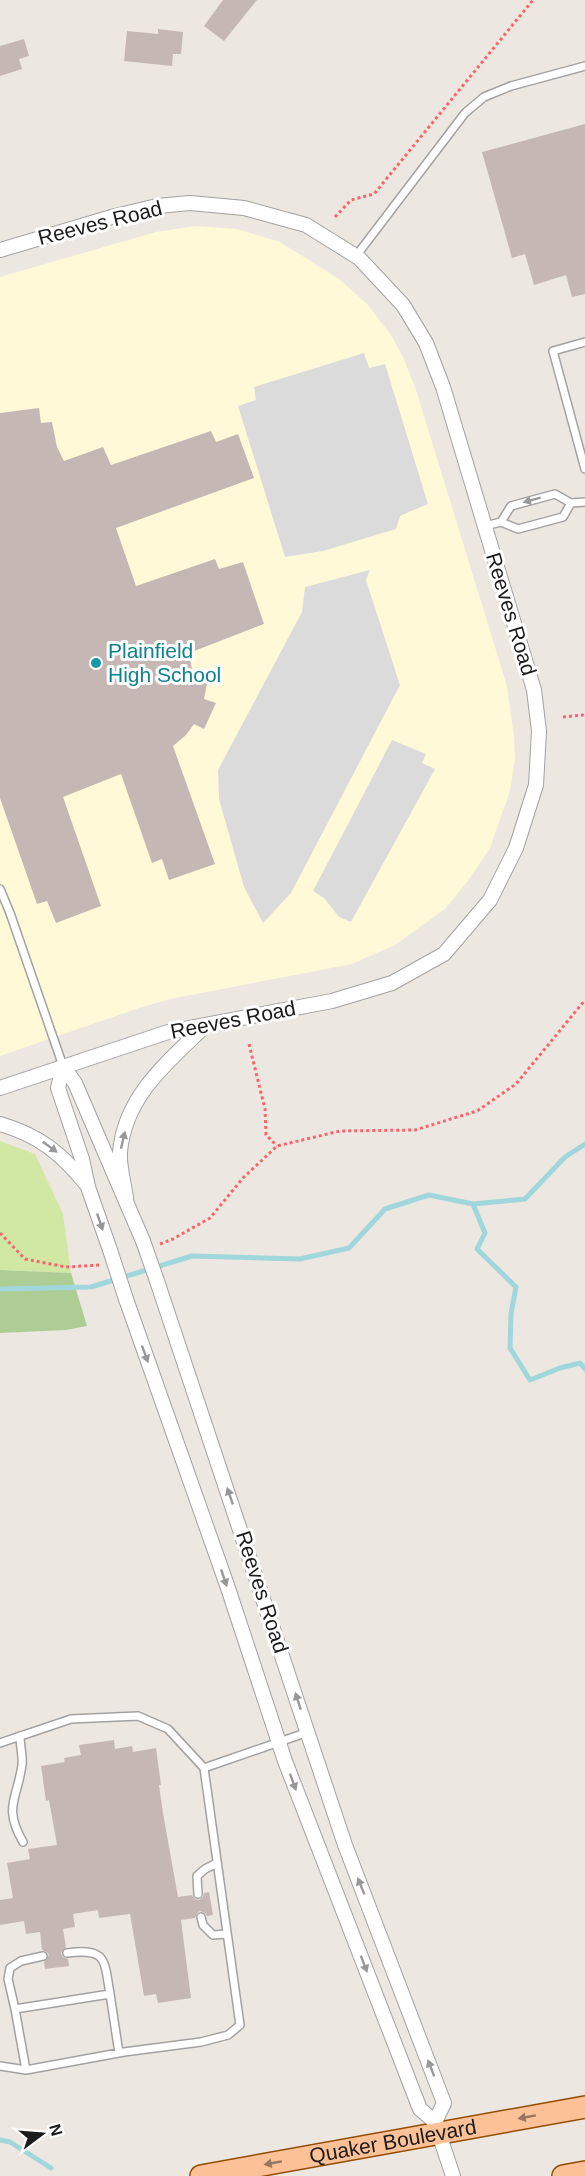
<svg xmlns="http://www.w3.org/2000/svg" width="585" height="2176" viewBox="0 0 585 2176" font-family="Helvetica,sans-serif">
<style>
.education{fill:#fff9d8}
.grass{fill:#d1e8a5}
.forest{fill:#aecd95}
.parking{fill:#dbdbdb}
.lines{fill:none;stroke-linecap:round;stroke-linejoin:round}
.stream{stroke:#a0d7dc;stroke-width:5}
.building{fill:#c5b8b4}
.lane-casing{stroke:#a2a2a2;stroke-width:10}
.street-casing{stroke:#a2a2a2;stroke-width:16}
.primary-casing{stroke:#934c00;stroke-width:24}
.path{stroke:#fa656d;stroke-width:3;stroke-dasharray:3 3;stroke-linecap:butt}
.lane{stroke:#fff;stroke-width:7}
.street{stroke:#fff;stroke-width:14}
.primary{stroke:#fcc197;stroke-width:21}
.street-bridge-casing{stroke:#a2a2a2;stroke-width:16;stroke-linecap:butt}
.street-bridge{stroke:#fff;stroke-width:14}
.oneway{fill:#989898}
.oneway2{fill:#97765f}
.culture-dot{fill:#0f9aa8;stroke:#fff;stroke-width:2}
.labels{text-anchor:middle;stroke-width:6;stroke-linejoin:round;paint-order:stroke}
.street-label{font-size:21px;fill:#1b1b1b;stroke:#fff}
.culture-label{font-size:21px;fill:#0d838f;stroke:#fff;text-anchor:start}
</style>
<rect width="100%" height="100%" fill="#ede7e1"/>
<path class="education" d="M195 226 237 229 280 242 339 279 367 304 391 335 403 357 416 390 507 686 514 737 515 759 510 791 490 848 467 882 445 909 395 945 352 964 170 999 139 1008 0 1056V277L156 232Z"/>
<path class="grass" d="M0 1141 35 1154 63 1214 71 1273 0 1270Z"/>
<path class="forest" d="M0 1270 71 1273 87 1326 66 1330 0 1333Z"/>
<path class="parking" d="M364 353 369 368 385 364 428 504 400 516 396 529 323 551 285 557 238 406 256 400 254 387Z
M370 570 366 580 400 685 291 893 263 923 244 887 219 799 218 770 302 612 305 587Z
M392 740 426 754 422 763 435 769 351 922 339 917 324 898 313 891Z"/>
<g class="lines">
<path class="stream" d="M473 1204 485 1233 477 1249 516 1287 511 1314 510 1348 530 1380 560 1368 580 1363 585 1369
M0 1289 91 1287 192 1256 300 1259 349 1248 385 1209 429 1195 473 1204 525 1199 565 1157 585 1144
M0 2140 10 2142 51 2168"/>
</g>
<path class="building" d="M223 0H257L224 41 204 26Z
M158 29 183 32 181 54H173L172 66 124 61 127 31 158 34Z
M24 39 29 56 19 59 22 69 0 76V46Z
M585 124V294L572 297 566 275 534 285 525 254 512 258 482 152Z
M39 408 41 423 52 422 57 447 64 461 103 447 111 465 211 431 216 442 238 434 254 478 116 528 136 586 215 559 219 569 243 562 264 624 189 653 193 675 209 673 204 699 216 703 204 729 194 724 186 735 173 746 215 864 169 880 162 859 152 863 121 774 63 797 101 906 56 923 47 901 37 904 0 798V413Z
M114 1740 115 1749 132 1746 133 1752 156 1748 161 1785H159L163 1813 178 1897 192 1895 195 1899 199 1900 203 1897 204 1893 209 1892 213 1915 207 1916 205 1913 200 1911 197 1913 195 1918 181 1920 191 1998 158 2003 156 1994 144 1996 130 1914 99 1918 98 1910 73 1914 75 1927 63 1929 66 1947 61 1953 63 1957 68 1959 69 1966 45 1969 44 1962 49 1955 47 1952 42 1950 40 1932 26 1934 24 1921 0 1925V1900L13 1898 7 1863 30 1859 28 1849 57 1845 49 1800 46 1801 41 1766 65 1762 64 1758 81 1755 79 1745Z"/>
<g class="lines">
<g class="lane-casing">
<path id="lane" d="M356 256 465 113 484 97 511 86 585 66
M585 342 553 351 585 469
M501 522 511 506 555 494 571 503 585 502
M485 526 501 522 518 529 563 517 571 503
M0 889 10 913 63 1066
M20 1736C20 1746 23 1756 22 1765 17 1800 3 1807 23 1842
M0 1743 71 1719 138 1716 168 1729 204 1768 240 2025 228 2035 201 2042 124 2052 26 2070 0 2066
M204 1768 308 1732
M198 1894 197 1876 205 1869 217 1863
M201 1917 203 1925 213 1935 227 1934
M67 1953C107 1948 104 1959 110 1994
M15 2009 8 1979 10 1968 21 1961 43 1956
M26 2070 15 2009 110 1994 119 2053"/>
</g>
<g class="street-casing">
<path id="street" d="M0 250 115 216 157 206 190 203 244 208 306 225 359 258 403 305 426 343 443 387 534 690 539 731 536 785 516 848 490 900 444 954 392 983 332 1001 168 1032 0 1088
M63 1066 58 1088 82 1159 88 1187 110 1250
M63 1066 75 1083 143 1241
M0 1124C40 1136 61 1153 87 1185
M126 1198C124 1183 119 1166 120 1152 125 1095 169 1061 206 1025
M157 1281 345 1845 444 2103 435 2122
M126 1299 228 1588 285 1761 420 2109 435 2122 453 2176"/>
</g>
<g class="primary-casing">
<g id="primary">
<path id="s1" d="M201 2176 585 2107"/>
<path d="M563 2176 585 2172"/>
</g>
</g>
<path class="path" d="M335 217 351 200 374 194 533 0
M563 717 583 715 585 716
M249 1044 265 1109 266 1135 277 1146
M0 1233 25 1259 66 1267 100 1265
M160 1244 173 1239 210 1218 243 1178 277 1146 340 1131 415 1130 477 1111 516 1084 585 1000"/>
<use href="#lane" class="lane"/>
<use href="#street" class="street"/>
<use href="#primary" class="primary"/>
<g class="street-bridge-casing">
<path id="street-bridge" d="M143 1241 157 1281
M110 1250 126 1299"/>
</g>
<use href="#street-bridge" class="street-bridge"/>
</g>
<defs><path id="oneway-solid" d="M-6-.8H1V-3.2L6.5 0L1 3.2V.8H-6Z" transform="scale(1.5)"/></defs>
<g class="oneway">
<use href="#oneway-solid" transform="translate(532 500) rotate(165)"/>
<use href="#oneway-solid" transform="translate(123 1140) rotate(-77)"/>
<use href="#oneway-solid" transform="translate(50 1147) rotate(36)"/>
<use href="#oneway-solid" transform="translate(100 1222) rotate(71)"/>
<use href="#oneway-solid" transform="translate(145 1354) rotate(70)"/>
<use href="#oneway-solid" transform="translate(230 1496) rotate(-109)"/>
<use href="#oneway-solid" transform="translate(224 1578) rotate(71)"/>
<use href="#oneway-solid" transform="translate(298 1701) rotate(-108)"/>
<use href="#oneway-solid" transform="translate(293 1782) rotate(70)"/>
<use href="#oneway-solid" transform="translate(361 1886) rotate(-112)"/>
<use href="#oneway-solid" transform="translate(364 1964) rotate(69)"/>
<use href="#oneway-solid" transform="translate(431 2068) rotate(-111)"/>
</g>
<g class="oneway2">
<use href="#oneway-solid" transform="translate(527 2117) rotate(170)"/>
<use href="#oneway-solid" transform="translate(273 2163) rotate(170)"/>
</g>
<circle class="culture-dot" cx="96" cy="663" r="6"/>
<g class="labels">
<g class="street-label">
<text transform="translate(100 223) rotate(-14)" y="7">Reeves Road</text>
<text transform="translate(511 614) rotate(73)" y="7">Reeves Road</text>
<text transform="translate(233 1020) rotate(-11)" y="7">Reeves Road</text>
<text transform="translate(262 1592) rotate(72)" y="7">Reeves Road</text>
<text dy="7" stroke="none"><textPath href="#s1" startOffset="195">Quaker Boulevard</textPath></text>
</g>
<g class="culture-label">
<text x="108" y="658">Plainfield<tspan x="108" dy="24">High School</tspan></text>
</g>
</g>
<g transform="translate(42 2134) rotate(74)" stroke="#ffffff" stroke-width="4.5" paint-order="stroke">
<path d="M0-4.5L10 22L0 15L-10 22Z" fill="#1b1b1b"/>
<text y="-9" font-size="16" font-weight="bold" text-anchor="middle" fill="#1b1b1b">N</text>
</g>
</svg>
